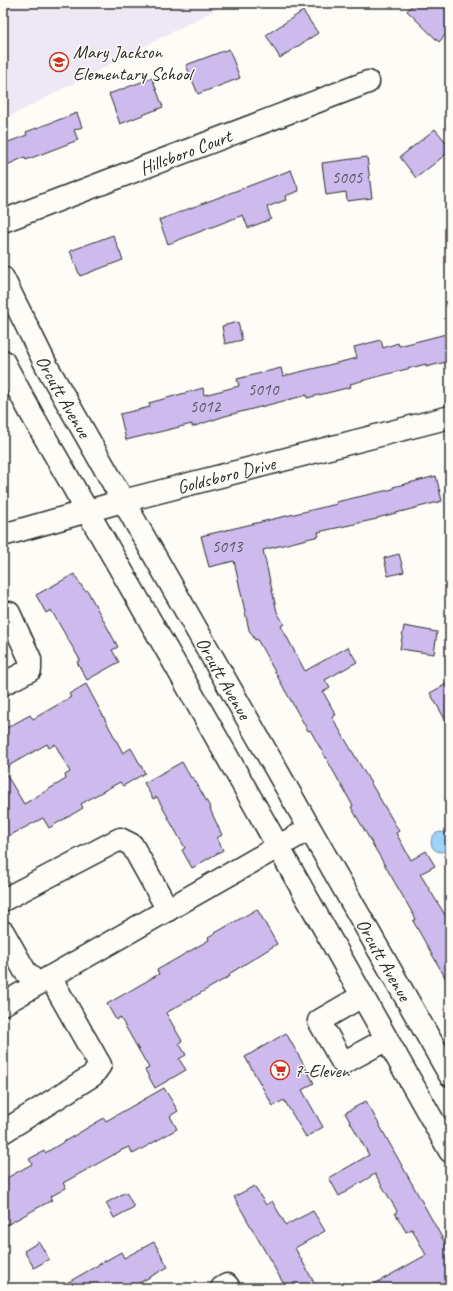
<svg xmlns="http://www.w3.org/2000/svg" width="453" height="1291" viewBox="0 0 453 1291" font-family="Caveat,sans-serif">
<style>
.built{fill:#eee8f4}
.water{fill:#9dd4fc;stroke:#6f90a8}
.building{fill:#ccbbec;stroke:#2b2b2b;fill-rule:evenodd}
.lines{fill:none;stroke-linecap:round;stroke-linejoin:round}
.minor-casing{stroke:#2b2b2b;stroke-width:25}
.major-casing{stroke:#2b2b2b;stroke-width:25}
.minor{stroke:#fdfcf7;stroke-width:22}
.major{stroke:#fdfcf7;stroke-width:22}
.labels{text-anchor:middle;stroke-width:3;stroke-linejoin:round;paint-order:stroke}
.number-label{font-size:17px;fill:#534f5b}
.poi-label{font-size:19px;fill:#2b2b2b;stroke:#fdfcf7;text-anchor:start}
.street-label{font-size:19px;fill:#2b2b2b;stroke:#fdfcf7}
</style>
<rect width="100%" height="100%" fill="#fdfcf7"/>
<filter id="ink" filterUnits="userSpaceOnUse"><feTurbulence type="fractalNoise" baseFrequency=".025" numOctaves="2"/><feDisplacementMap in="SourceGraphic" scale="8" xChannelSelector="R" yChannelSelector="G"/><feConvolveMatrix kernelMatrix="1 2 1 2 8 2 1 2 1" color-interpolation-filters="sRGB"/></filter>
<g filter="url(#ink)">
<path class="built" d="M3 3H228L3 120Z"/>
<path class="water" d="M431 842a10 10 0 1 1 20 0a10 10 0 1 1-20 0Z"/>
<path class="building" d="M414 3H450V30L439 42 407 11Z
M303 11 318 33 280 58 266 35Z
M229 49 240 78 198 94 186 65Z
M152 78 163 107 120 124 109 94Z
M77 113 82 127 74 130 78 140 26 160 25 157 7 165 3 155V144L27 135 26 132Z
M435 129 450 147V151L416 178 400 157Z
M367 157 372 198 347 201 346 192 326 195 322 163Z
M291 170 299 191 285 196 286 200 267 207 271 219 248 228 243 215 168 244 159 220Z
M113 235 123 260 80 276 70 251Z
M238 322 242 340 225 344 222 326Z
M450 333V361L426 367V364L350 384 351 387 307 398V395L225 416 192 427V424L126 440 120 414 150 407 149 403 203 388 204 395 239 386 237 379 281 368 283 376 357 358 354 347 381 340 383 348 398 343 399 346Z
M436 476 442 501 377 518V519L318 532 319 536 263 550 277 612 284 624 281 626 305 671 348 647 357 662 325 680 330 688 323 692 336 715 332 717 399 831 396 833 411 860 426 851 435 866 420 874 450 923V986L413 921 416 919 351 807 353 806 310 730 308 731 286 692 257 639 255 640 249 630 234 561 209 567 201 536 337 504 336 502 393 489V487Z
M399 554 404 572 388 576 384 558Z
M74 574 85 591 87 590 118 647 112 650 119 662 87 680 77 662 80 660 51 610 46 613 36 595Z
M404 626 437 632 434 654 400 649Z
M450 682V728L430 693Z
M86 684 123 753 131 748 145 773 123 786 120 782 100 793 81 804 83 808 49 828 43 818 3 839V730L30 715 33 719 71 697 69 694ZM47 744 49 748 55 744 70 772 65 775 66 779 24 804 3 769Z
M182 762 191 778 193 777 211 809H210L222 835 217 838 223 850 192 868 182 850 185 848 171 823 157 797 153 799 144 783Z
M257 909 277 944 229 974 230 976 166 1013 182 1041 179 1043 186 1055 179 1059 186 1070 155 1088 145 1070 149 1068 120 1017 116 1020 107 1004 159 974 157 970 209 940 208 937Z
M286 1033 314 1083 302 1090 323 1127 306 1137 284 1100 273 1106 245 1057Z
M164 1088 178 1111 170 1116 177 1129 133 1154 129 1147 122 1150 63 1183 66 1188 50 1197 52 1200 3 1227V1180L32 1164 29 1159 44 1151 45 1153 104 1118 106 1121Z
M366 1101 450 1252V1288H367L426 1255 412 1229 406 1232 395 1213 397 1211 375 1174 339 1196 329 1178 369 1155 345 1113Z
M254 1186 266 1205 272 1201 286 1225 313 1211 325 1231 295 1248 317 1288H286L234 1197Z
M126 1192 134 1207 114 1218 106 1203Z
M39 1242 49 1259 34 1268 24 1251Z
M154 1242 168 1267 130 1288H58L121 1252 124 1258Z"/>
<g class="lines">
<g class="minor-casing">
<g id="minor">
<path id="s1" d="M3 221 368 82"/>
<path id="s2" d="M3 535 123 501 450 417"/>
<path d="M3 684 30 670V659L9 613"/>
<path d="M3 900 120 839 132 845 168 910"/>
<path d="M3 932 25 971 37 984"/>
<path d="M362 996 319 1021 343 1063 387 1039"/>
<path d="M3 1004 309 829"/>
<path d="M3 1132 93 1075 100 1065 50 977"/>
<path d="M222 1288 227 1285 229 1288"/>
</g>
</g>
<g class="major-casing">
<g id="major">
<path id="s3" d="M3 278 46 365 450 1075"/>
<path d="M3 361 31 413 176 666 450 1151"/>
</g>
</g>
<use href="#minor" class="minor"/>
<use href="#major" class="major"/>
</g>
</g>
<defs>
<g id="school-ring" transform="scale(1)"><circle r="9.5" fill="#fdfcf7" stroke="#c8321e" stroke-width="1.5"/><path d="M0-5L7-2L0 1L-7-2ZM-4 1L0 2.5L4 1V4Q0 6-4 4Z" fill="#c8321e"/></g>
<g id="supermarket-ring" transform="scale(1)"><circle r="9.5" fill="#fdfcf7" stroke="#c8321e" stroke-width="1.5"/><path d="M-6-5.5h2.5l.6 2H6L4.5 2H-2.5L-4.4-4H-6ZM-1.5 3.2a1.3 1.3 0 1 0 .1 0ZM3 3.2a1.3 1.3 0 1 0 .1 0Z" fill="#c8321e"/></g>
</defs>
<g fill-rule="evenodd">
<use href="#school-ring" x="59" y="62"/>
<use href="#supermarket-ring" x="280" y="1070"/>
</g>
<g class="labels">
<g class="number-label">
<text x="347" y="183">5005</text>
<text x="263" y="395">5010</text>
<text x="205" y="412">5012</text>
<text x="227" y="552">5013</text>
</g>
<g class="poi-label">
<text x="73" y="58">Mary Jackson<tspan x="73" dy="22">Elementary School</tspan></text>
<text x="294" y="1077">7-Eleven</text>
</g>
<g class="street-label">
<text dy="7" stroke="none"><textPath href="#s1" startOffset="195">Hillsboro Court</textPath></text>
<text dy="7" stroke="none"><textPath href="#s3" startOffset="133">Orcutt Avenue</textPath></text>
<text dy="7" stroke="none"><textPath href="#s2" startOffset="231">Goldsboro Drive</textPath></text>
<text dy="7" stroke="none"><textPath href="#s3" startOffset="457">Orcutt Avenue</textPath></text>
<text dy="7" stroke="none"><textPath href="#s3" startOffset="781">Orcutt Avenue</textPath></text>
</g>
</g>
<rect width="453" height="1291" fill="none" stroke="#fdfcf7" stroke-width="16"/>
<rect x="8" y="8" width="437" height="1275" fill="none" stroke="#2b2b2b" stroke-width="1.5" filter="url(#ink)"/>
</svg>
